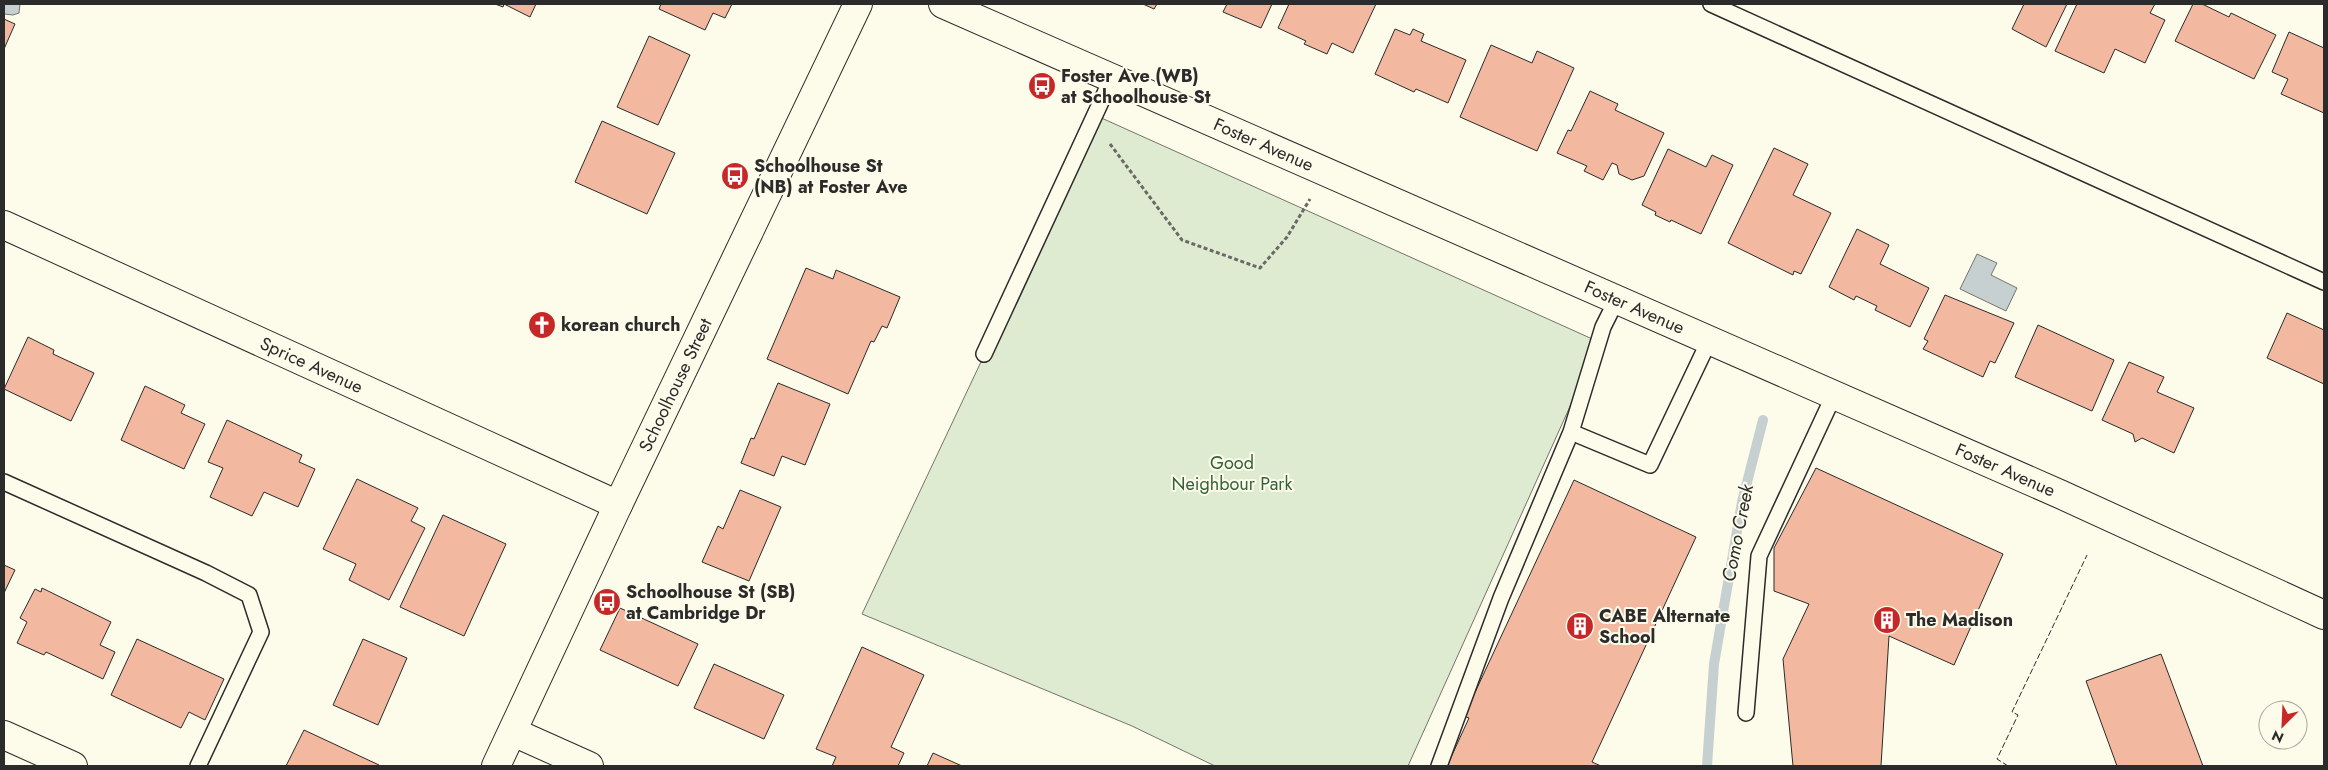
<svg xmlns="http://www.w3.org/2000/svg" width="2328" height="770" viewBox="0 0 2328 770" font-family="Jost,sans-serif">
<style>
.green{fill:#deebd1;stroke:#74746e}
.water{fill:#c7d0d0;stroke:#74746e}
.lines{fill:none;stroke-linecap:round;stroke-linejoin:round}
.stream{stroke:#c7d0d0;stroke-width:10}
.building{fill:#f2b8a0;stroke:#2b2b2b}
.service-casing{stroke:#2b2b2b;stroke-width:18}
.minor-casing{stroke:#2b2b2b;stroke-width:30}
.tertiary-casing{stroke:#2b2b2b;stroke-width:30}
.path{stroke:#6a6964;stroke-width:3;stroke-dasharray:4 2.5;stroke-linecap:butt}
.service{stroke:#fdfbea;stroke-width:15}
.minor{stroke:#fdfbea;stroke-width:28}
.tertiary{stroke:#fdfbea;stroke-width:28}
.fence{stroke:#2b2b2b;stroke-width:1;stroke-dasharray:6 2.5;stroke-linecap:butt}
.labels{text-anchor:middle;stroke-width:4;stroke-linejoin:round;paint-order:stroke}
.poi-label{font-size:18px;font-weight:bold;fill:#2b2b2b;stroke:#fdfbea;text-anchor:start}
.street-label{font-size:18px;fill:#2b2b2b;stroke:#fdfbea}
.park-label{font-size:18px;fill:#34623c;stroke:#fdfbea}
.water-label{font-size:19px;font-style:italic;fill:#2b2b2b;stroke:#fdfbea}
</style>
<rect width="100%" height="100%" fill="#fdfbea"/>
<path class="green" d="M1097 116 1599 342 1408 766H1215L1132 726 862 614Z"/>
<path class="water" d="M4 4H20L19 13 13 15 4 14Z
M1977 254 1997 263 1991 275 2017 288 2006 311 1960 289Z"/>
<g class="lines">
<path class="stream" d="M1707 766 1714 664 1742 502 1763 420"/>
</g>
<path class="building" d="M495 4H536L530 17 504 4 503 7Z
M661 4H732L725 18 713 13 705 30 659 9Z
M1143 4H1157L1154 9Z
M1227 4H1272L1261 28 1223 12Z
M1289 4H1376L1353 53 1332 43 1327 54 1304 44 1306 41 1278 28Z
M2024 4H2067L2046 47 2012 29Z
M2077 4H2155L2150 13 2165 20 2145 63 2115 49 2104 73 2055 51Z
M2193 4H2202L2229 17 2231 13 2276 35 2254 79 2175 41Z
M4 19 15 24 4 49Z
M1395 29 1410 35 1413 29 1424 34 1421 41 1466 60 1448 103 1416 89 1414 92 1375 74Z
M2289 32 2324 48V113L2281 94 2288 79 2272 72Z
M649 36 690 55 658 125 617 107Z
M1491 45 1532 63 1537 51 1574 68 1537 151 1460 117Z
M1590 91 1618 104 1615 110 1664 133 1644 176 1632 180 1619 174 1617 165 1612 163 1603 180 1584 171 1587 166 1557 153 1568 130 1571 131Z
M602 121 675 153 647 214 575 182Z
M1774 148 1808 164 1793 195 1831 213 1801 274 1794 271 1793 275 1728 243Z
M1668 149 1706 167 1712 155 1733 165 1701 234 1671 220 1670 222 1655 215 1656 212 1642 205Z
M1857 229 1889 245 1880 264 1929 288 1910 327 1875 310 1877 306 1856 296 1854 300 1829 287Z
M806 268 833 279 836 270 900 297 887 328 882 326 874 342 871 341 848 394 767 359Z
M1945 295 2014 323 1995 363 1990 361 1983 377 1923 349 1928 341 1924 339Z
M2287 313 2324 330V384L2267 358Z
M2038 325 2114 360 2092 411 2015 377Z
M28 337 54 350 53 354 94 373 71 421 4 389Z
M2129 362 2164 377 2157 392 2194 408 2174 453 2142 438 2135 442 2133 434 2102 420Z
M778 383 830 404 805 465 782 456 774 476 741 463 751 438 754 439Z
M145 386 185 405 181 413 205 424 184 469 121 440Z
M227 420 302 455 299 462 315 469 298 507 264 492 252 516 210 497 223 468 208 462Z
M1816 468 2003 554 1954 665 1889 636 1881 766H1793L1783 659 1809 604 1774 591V548Z
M357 479 418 508 411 521 425 528 389 600 349 580 356 564 323 549Z
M1574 480 1696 537 1592 762 1601 766H1447L1469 718 1464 716Z
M740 490 781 507 749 581 702 562 718 526 723 529Z
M443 515 506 544 464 636 400 607Z
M4 565 15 570 4 593Z
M42 588 111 622 100 645 115 652 103 679 46 652 44 655 17 643 27 622 20 618 35 589 41 592Z
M620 608 698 644 678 686 600 650Z
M137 639 224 679 205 720 189 712 181 728 111 695Z
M363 639 407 658 378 725 333 705Z
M862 647 924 675 891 747 904 753 898 766H832L836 757 816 749Z
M2161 654 2203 766H2117L2086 681Z
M714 664 784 695 764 739 694 708Z
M304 730 379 765 378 766H286Z
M933 753 962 766H927Z"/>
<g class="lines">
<g class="service-casing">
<path id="service" d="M1711 4 2324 282
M1616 301 1603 327 1571 432 1650 465 1709 341
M984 354 1112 78
M4 482 206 573 249 595 261 632 198 766
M1746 713 1759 556 1834 395
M1439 766 1501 598 1571 432"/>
</g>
<g class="minor-casing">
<g id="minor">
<path id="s1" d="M4 225 618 505"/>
<path d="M513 732 589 766"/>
<path d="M4 735 73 766"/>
</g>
</g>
<g class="tertiary-casing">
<g id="tertiary">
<path id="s2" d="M943 4 2062 495 2324 615"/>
<path id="s3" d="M496 766 618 505 858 4"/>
</g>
</g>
<path class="path" d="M1110 144 1182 240 1260 268 1287 237 1310 199"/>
<use href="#service" class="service"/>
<use href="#minor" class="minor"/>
<use href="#tertiary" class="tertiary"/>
<path class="fence" d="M2008 766 1997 759 2018 715 2012 712 2087 555"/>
</g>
<defs>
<g id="bus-disc" transform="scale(1.4375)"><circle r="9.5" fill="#c62828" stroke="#fdfbea"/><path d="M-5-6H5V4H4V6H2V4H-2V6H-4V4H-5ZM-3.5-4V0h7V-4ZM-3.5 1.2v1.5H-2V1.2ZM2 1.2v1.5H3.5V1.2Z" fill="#fff"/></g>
<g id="church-disc" transform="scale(1.4375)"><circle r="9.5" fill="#c62828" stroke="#fdfbea"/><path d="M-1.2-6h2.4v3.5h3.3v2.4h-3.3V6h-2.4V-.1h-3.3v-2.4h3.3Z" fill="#fff"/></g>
<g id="building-disc" transform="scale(1.4375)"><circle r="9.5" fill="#c62828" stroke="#fdfbea"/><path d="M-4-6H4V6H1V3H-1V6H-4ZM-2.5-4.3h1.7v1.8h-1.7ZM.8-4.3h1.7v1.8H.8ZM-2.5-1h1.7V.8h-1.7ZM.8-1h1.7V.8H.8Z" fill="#fff"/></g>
</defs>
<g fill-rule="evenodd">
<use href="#bus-disc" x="1042" y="86"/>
<use href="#bus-disc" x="735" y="176"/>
<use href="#church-disc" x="542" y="325"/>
<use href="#bus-disc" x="607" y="602"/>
<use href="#building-disc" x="1887" y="620"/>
<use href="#building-disc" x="1580" y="626"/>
</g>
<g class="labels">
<g class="poi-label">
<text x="1061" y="82">Foster Ave (WB)<tspan x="1061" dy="21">at Schoolhouse St</tspan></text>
<text x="754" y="172">Schoolhouse St<tspan x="754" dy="21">(NB) at Foster Ave</tspan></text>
<text x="561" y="331">korean church</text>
<text x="626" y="598">Schoolhouse St (SB)<tspan x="626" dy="21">at Cambridge Dr</tspan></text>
<text x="1599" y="622">CABE Alternate<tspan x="1599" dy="21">School</tspan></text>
<text x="1906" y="626">The Madison</text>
</g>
<g class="street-label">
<text dy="6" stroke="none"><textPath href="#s2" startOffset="350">Foster Avenue</textPath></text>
<text dy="6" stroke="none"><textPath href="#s2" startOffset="755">Foster Avenue</textPath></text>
<text dy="6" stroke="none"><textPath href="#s1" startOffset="338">Sprice Avenue</textPath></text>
<text dy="6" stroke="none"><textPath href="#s3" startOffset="421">Schoolhouse Street</textPath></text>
<text dy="6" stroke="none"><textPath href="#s2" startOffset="1160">Foster Avenue</textPath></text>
</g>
<g class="park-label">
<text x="1232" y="469">Good<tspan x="1232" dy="21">Neighbour Park</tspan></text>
</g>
<g class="water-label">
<text transform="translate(1737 533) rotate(-79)" y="7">Como Creek</text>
</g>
</g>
<rect width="2328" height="770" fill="none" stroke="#2b2b2b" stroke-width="10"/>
<g transform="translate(2283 725) rotate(204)"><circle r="24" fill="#fdfbea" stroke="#a9a89e"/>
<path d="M0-4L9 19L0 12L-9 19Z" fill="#c62828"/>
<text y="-8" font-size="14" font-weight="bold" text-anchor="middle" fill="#2b2b2b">N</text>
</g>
</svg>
